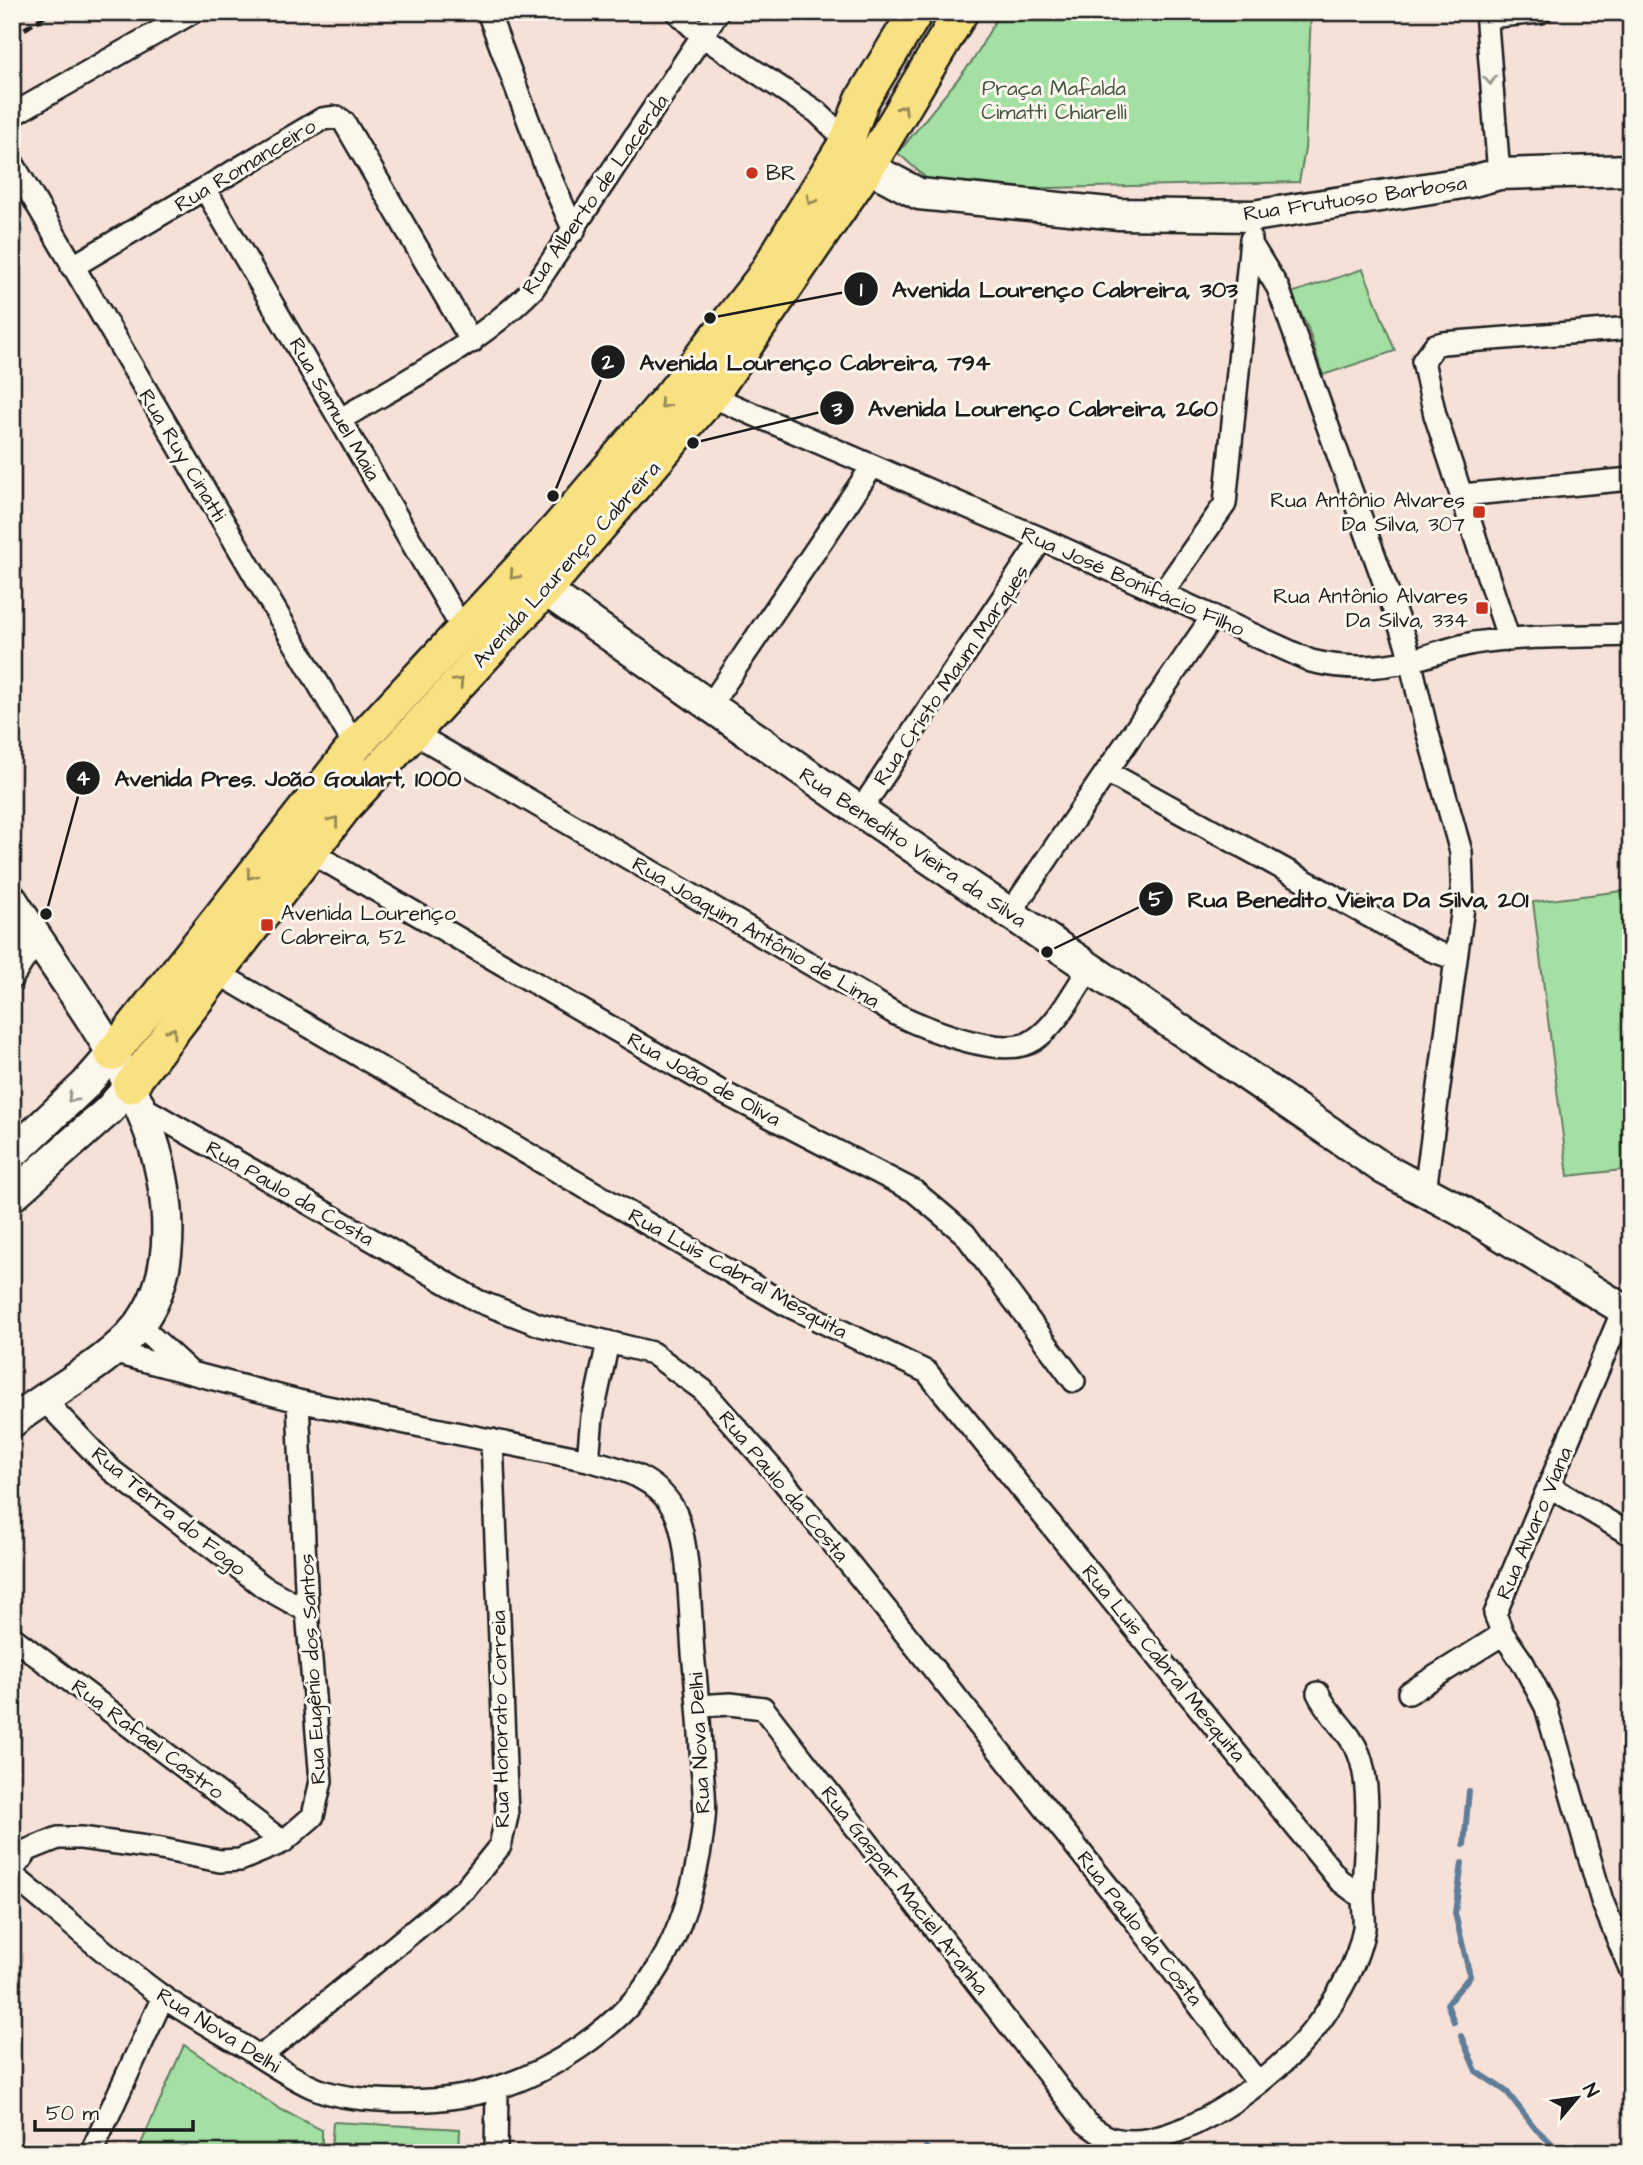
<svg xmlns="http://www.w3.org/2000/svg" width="1643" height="2165" viewBox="0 0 1643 2165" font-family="'Architects Daughter',sans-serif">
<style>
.green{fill:#a4dfa4;stroke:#607e60;stroke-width:2}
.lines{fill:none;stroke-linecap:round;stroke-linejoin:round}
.stream{stroke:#617d98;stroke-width:6}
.street-casing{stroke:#1c1c1c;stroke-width:26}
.secondary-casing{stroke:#1c1c1c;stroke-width:35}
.primary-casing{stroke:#1c1c1c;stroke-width:38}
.street{stroke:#fbf7ec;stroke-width:21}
.secondary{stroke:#fbf7ec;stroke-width:30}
.primary{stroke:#f9e181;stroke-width:33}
.rail{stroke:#1c1c1c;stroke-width:5;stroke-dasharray:10 5;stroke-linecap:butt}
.oneway{stroke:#97948e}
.oneway2{stroke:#968854}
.poi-dot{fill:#c8321e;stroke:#fbf7ec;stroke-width:2.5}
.labels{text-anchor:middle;stroke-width:6;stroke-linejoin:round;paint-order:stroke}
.park-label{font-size:21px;fill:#455645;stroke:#fbf7ec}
.street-label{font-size:21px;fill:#1c1c1c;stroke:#fbf7ec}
.poi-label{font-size:21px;fill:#1c1c1c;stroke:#fbf7ec;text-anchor:start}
.leader{fill:none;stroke:#1c1c1c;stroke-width:2.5}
.callout-dot{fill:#1c1c1c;stroke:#fbf7ec;stroke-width:2.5}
.mark-label{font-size:21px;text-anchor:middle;font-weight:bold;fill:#fff}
.callout-label{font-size:23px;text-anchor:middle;font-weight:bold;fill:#1c1c1c;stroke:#fbf7ec;stroke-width:6;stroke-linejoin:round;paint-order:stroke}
</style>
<rect width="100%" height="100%" fill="#f5e1d8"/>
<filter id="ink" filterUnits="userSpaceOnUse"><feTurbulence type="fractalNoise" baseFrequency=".0143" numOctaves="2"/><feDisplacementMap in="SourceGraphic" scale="14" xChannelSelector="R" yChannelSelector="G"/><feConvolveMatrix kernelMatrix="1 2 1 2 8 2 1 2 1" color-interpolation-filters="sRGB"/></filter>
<g filter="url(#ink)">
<path class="green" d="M1000 12H1311L1305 149 1299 182 1005 189 926 178 898 153 974 59Z
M1363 269 1395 351 1323 375 1308 328 1291 293Z
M1631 890V1169L1568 1176 1533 902Z
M184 2045 280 2109 322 2130V2153H137Z
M333 2122 460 2129 459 2153H331Z"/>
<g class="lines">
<path class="stream" d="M1464 1845 1469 1791
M1454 2022 1447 2004 1470 1976 1455 1913 1462 1863
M1461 2036 1476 2071 1507 2092 1535 2128 1562 2153
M926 2148 932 2153"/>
<g class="street-casing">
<path id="street" d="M488 12 545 165 574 231
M677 12 702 36 817 112 847 141
M1486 12 1499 174
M1486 17 1541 12
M12 115 193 12
M12 162 355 746
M205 189 463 630
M1251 244 1278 288 1406 643 1426 727 1461 852 1463 907 1425 1191
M72 267 322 119 337 117 344 122 472 342
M711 396 1042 539 1311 661C1344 669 1378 669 1412 660 1433 655 1452 647 1474 643 1526 635 1579 637 1631 635
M341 419C408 379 478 345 533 289L718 12
M1462 495 1631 479
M1162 594 1225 504 1251 239
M1509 640 1435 415 1423 361 1435 345 1443 343 1631 328
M709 707 872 467
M412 732 896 1014C925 1028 1004 1061 1034 1040 1058 1025 1074 990 1090 968
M1107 772 1431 950 1456 959
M860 811 1042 539
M302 847 720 1091 914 1191 965 1234 1074 1381
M1010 913 1213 616
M216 972 785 1304 927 1372 1339 1880 1363 1898
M12 978 37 939
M139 1105 478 1301 540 1325 652 1353 703 1390 783 1481 1130 1914 1258 2083
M1623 1310 1495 1614 1503 1634 1523 1663 1546 1707 1602 1901 1631 1971
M139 1325 190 1372
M42 1398 111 1470 264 1587 307 1611
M588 1460 592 1417 608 1342
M1549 1486 1631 1535
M12 1637 283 1842
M1409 1693 1503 1634
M698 1706 730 1704 763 1708 1086 2123C1094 2129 1104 2137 1114 2139 1177 2155 1279 2075 1315 2028 1336 2000 1358 1963 1364 1928 1365 1918 1363 1907 1363 1897 1363 1855 1374 1794 1359 1754 1350 1731 1327 1714 1318 1693
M12 1871 28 1850 58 1838H81L161 1849 220 1861 240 1860 283 1842 313 1816 321 1781 307 1611 298 1401
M12 1875C62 1915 111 1960 163 1997 189 2015 217 2030 243 2046 265 2060 288 2076 312 2087 349 2104 425 2103 464 2096 542 2082 629 2026 666 1954 687 1914 700 1864 704 1819 706 1802 703 1783 702 1766 700 1728 697 1690 693 1653 690 1617 690 1536 673 1508 654 1476 621 1469 588 1460L298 1401 112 1352
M260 2057 466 1888 500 1846 507 1816 492 1440
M91 2153 163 1997
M496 2153 497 2090"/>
</g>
<g class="secondary-casing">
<path id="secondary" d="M853 150 868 167 919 194 1119 214 1253 216 1469 182 1499 174 1631 170
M545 590 860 811 1384 1169 1462 1211 1631 1314
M12 900C51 962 98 1022 131 1088 165 1156 189 1260 138 1326 108 1364 51 1391 12 1422
M12 1154 85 1085 112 1054
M12 1196 109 1110 130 1086"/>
</g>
<g class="primary-casing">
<path id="primary" d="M112 1054 355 746 558 528 673 393 762 279 847 141 862 100 916 12
M130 1086 347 804 545 590 711 396 868 167 961 12"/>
</g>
<use href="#street" class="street"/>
<use href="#secondary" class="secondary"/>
<use href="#primary" class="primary"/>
<path class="rail" d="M12 37 51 12"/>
</g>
<defs><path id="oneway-chevron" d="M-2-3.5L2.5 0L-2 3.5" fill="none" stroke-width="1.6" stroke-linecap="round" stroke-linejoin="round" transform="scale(1.75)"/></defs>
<g class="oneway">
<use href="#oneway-chevron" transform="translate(1490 80) rotate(86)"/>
<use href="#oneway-chevron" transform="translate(72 1098) rotate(136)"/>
</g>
<g class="oneway2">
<use href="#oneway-chevron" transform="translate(903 109) rotate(-59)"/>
<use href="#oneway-chevron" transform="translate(811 200) rotate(121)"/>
<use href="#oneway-chevron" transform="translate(664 404) rotate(130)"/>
<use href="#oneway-chevron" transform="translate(514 575) rotate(133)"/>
<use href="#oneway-chevron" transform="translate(459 682) rotate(-47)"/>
<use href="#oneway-chevron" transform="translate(334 821) rotate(-52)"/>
<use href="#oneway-chevron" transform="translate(251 875) rotate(128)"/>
<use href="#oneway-chevron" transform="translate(172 1032) rotate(-54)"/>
</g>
</g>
<g class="poi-dot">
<circle cx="752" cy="173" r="7"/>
<rect x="1472" y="505" width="14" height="14" rx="3.5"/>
<rect x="1475" y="601" width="14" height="14" rx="3.5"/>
<rect x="260" y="918" width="14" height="14" rx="3.5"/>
</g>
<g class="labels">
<g class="park-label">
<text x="1054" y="95">Praça Mafalda<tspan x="1054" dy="24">Cimatti Chiarelli</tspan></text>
</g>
<g class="street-label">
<text transform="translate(245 165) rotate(-31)" y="7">Rua Romanceiro</text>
<text transform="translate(595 194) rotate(-55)" y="7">Rua Alberto de Lacerda</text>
<text transform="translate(1355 198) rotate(-8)" y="7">Rua Frutuoso Barbosa</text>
<text transform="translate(335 409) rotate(60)" y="7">Rua Samuel Maia</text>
<text transform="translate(183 455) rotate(59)" y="7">Rua Ruy Cinatti</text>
<text transform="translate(566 564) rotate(-48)" y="7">Avenida Lourenço Cabreira</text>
<text transform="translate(1133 581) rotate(24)" y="7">Rua José Bonifácio Filho</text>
<text transform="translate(951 675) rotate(-56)" y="7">Rua Cristo Maum Marques</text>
<text transform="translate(913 847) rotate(34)" y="7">Rua Benedito Vieira da Silva</text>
<text transform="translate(756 932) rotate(30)" y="7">Rua Joaquim Antônio de Lima</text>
<text transform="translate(704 1079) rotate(29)" y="7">Rua João de Oliva</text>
<text transform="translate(290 1193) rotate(30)" y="7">Rua Paulo da Costa</text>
<text transform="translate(738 1273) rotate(29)" y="7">Rua Luis Cabral Mesquita</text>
<text transform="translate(784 1486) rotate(50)" y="7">Rua Paulo da Costa</text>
<text transform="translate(169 1511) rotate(39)" y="7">Rua Terra do Fogo</text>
<text transform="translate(1534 1523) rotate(-67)" y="7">Rua Alvaro Viana</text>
<text transform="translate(1164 1663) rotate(51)" y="7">Rua Luis Cabral Mesquita</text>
<text transform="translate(312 1669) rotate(-93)" y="7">Rua Eugênio dos Santos</text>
<text transform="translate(500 1719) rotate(-91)" y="7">Rua Honorato Correia</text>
<text transform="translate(148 1739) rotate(37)" y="7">Rua Rafael Castro</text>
<text transform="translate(699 1743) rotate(-93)" y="7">Rua Nova Delhi</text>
<text transform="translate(905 1890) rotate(52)" y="7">Rua Gaspar Maciel Aranha</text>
<text transform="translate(1140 1928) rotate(52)" y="7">Rua Paulo da Costa</text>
<text transform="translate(219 2030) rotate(32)" y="7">Rua Nova Delhi</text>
</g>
<g class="poi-label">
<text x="766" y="180">BR</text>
<text x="1465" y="507" text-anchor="end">Rua Antônio Alvares<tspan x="1465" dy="24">Da Silva, 307</tspan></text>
<text x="1468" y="603" text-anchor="end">Rua Antônio Alvares<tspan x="1468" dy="24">Da Silva, 334</tspan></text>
<text x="281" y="920">Avenida Lourenço<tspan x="281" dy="24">Cabreira, 52</tspan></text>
</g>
</g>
<path class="leader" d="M710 318L861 289M553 496L608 362M693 443L837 408M46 914L83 778M1047 952L1156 899"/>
<g class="callout-dot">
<circle cx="710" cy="318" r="7"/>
<circle cx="553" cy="496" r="7"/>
<circle cx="693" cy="443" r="7"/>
<circle cx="46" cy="914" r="7"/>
<circle cx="1047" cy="952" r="7"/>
<circle cx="861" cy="289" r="18"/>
<circle cx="608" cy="362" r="18"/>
<circle cx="837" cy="408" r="18"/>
<circle cx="83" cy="778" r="18"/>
<circle cx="1156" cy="899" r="18"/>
</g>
<g class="mark-label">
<text x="861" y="296">1</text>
<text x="608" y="369">2</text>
<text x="837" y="416">3</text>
<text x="83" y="785">4</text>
<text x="1156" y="906">5</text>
</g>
<g class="callout-label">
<text x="1065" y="297">Avenida Lourenço Cabreira, 303</text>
<text x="815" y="370">Avenida Lourenço Cabreira, 794</text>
<text x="1043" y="416">Avenida Lourenço Cabreira, 260</text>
<text x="288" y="786">Avenida Pres. João Goulart, 1000</text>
<text x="1358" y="907">Rua Benedito Vieira Da Silva, 201</text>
</g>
<rect width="1643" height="2165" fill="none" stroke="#fbf7ec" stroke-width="42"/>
<rect x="21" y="21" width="1601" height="2123" fill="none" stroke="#1c1c1c" stroke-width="2.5" filter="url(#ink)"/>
<g transform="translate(1577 2098) rotate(61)" stroke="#fbf7ec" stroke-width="5" paint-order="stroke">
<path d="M0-5L12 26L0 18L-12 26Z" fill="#1c1c1c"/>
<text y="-10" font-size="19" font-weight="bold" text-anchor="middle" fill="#1c1c1c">N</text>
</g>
<path d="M35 2120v10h158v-10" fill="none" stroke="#1c1c1c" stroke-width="3.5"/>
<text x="46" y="2120" font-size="21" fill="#1c1c1c" stroke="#fbf7ec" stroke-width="5" paint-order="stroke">50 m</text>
</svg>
